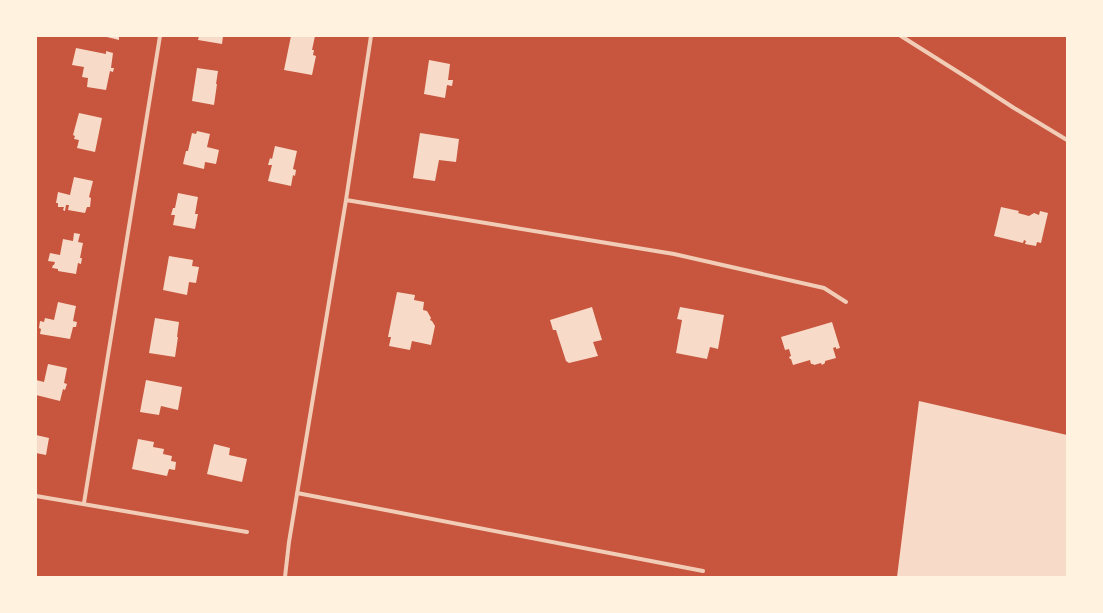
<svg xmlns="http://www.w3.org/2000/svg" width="1103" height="613" viewBox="0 0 1103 613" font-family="Lato,sans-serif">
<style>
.building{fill:#f7dbc8}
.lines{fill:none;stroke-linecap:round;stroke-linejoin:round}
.minor{stroke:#f1ccb7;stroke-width:4}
</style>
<rect width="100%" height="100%" fill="#c8553d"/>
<path class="building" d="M103 36H119V40Z
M199 36H223L222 44 198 40Z
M291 36H315L312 50H314L313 55 316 56 312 75 284 70Z
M76 48 106 54V51L113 53 111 68H114L113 72 110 71 106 90 87 87 88 78 82 77 84 67 72 65Z
M429 60 450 64 448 80H453L452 86 447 85 445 98 424 94Z
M197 68 218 71 216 84H217L214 105 192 101Z
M79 113 102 118 95 152 77 148 79 140 74 139 75 136 73 135Z
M197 131 210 134 207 147 219 150 216 164 205 162 204 169 183 164 186 151H188L192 133 196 134Z
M420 133 459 139 456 162 439 160 435 181 413 178Z
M275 146 297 151 293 169 296 170 295 176 293 175 291 186 268 181 272 165H268L270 158 272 159Z
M74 177 93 181 89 197 91 198 90 207H87L85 213 68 210 69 205H66L65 211 63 210 64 207H58V203H56L58 192 70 195Z
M178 193 198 197 195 214H198L195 229 173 225 175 215H171L173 208H175Z
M1001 207 1019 211 1018 213 1029 216 1034 213 1039 215 1040 211 1048 213 1041 243 1037 242 1036 246 1025 244 1026 241 1024 240 1023 243 994 236Z
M74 233 80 234 78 242 83 243 80 258H82L81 264 78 263 76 274 58 271V269L52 268 53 265H54L55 262 48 261 50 253 60 255 63 239 73 241Z
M169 256 193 260 192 266 199 267 196 283 189 282 187 295 163 290Z
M397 292 415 295 414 300 424 302 423 310 427 311 431 318 430 320 432 321 435 326 431 345 412 341 410 350 389 346 391 337H388Z
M58 302 76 306 73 321 77 322 76 327H73L70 339 40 334 41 329 39 328 40 321 44 322 45 318 54 320Z
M592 307 602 340 593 342 598 356 569 363 566 361 556 330H553L550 320Z
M680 307 724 315 718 349 710 347 707 359 676 353 682 320 677 319Z
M155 318 179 322 177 337H178L175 357 149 353Z
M832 322 840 348 836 349V347L833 348 836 358 825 361V363L822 365 821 363 814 365 813 364H811L810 360 793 365 791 359H790L789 357 791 356 789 349 785 350 781 337Z
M48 364 67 368 64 383 67 384 65 390 63 389 60 401 36 395V380L44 382Z
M146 380 182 387 178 410 161 406 159 415 140 412Z
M919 401 1067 435V577H897Z
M36 435 49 438 46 455 36 453Z
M138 439 154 442 153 447 164 449 163 454 172 456 171 461 176 462 175 470 169 469 167 476 132 469Z
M214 444 230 448 229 455 247 459 242 482 207 474Z"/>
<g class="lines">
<path class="minor" d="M901 36 974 82 1014 108 1067 140
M346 200 674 254 824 288 846 302
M297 493 703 571
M36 496 247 532
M84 503 160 36
M285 577 289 542 346 200 371 36"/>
</g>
<rect width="1103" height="613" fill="none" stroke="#fff3e0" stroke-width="74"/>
</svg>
